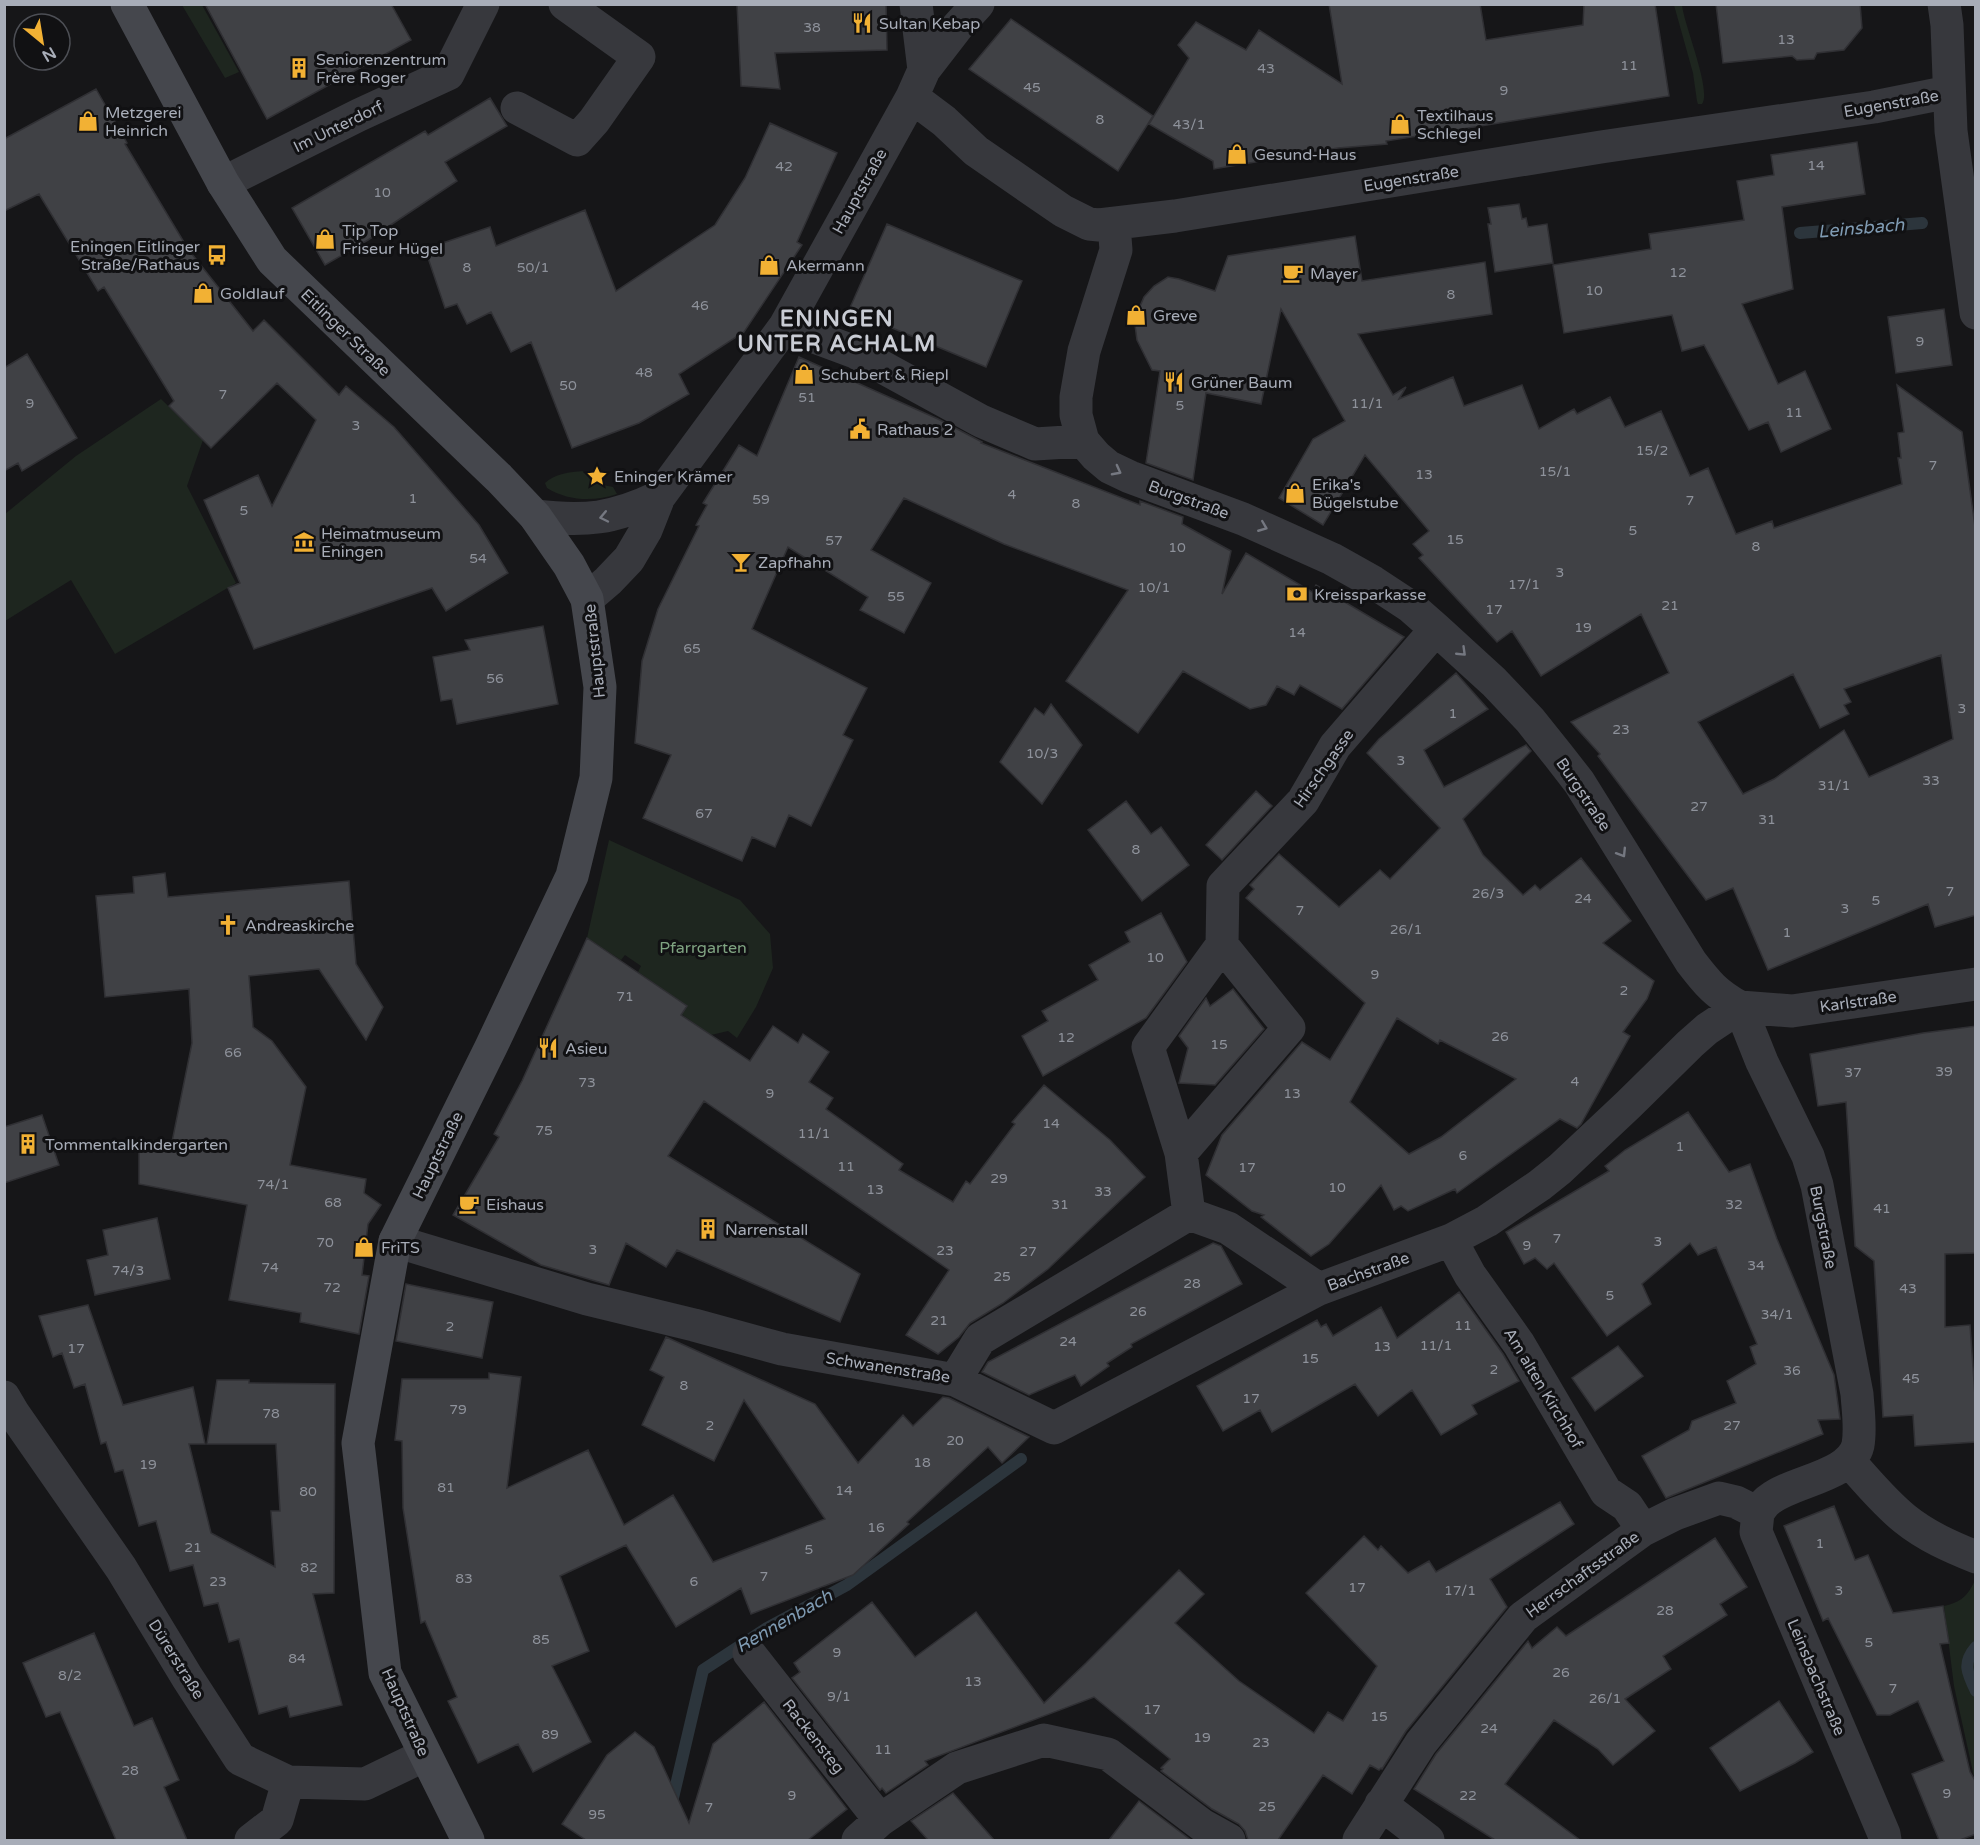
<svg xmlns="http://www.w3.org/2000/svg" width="1980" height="1845" viewBox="0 0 1980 1845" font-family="'Varela Round',sans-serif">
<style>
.green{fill:#1e261f}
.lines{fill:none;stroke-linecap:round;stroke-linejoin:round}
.stream{stroke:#2c353c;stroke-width:12}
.building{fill:#404145;stroke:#303034;stroke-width:1.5;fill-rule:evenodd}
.street{stroke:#37383d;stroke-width:33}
.secondary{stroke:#45474d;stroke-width:33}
.oneway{stroke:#757881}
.labels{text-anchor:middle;stroke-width:6;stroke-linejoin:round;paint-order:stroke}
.number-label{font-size:14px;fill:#8e929b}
.poi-label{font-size:16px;fill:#a8adb8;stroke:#111113;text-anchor:start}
.street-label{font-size:16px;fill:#a8adb8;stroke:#111113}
.park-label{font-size:16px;fill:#7fa381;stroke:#111113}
.water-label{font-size:18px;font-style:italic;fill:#7f9bb3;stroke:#111113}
.district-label{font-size:22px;font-weight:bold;letter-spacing:1.5px;fill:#c9ccd4;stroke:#111113}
</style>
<rect width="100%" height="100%" fill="#161618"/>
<path class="green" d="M182 5H202L239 72 225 78Z
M1674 5H1682C1684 25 1712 91 1702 104H1698L1697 101 1693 73Z
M161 399 203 440 187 486 236 583 115 654 71 580 5 621V514L76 456Z
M583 471 593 483 613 487 617 494C594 502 568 501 547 488L545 483C554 474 570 472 583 471Z
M609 840 740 900 770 934 773 968 756 1007 737 1038 728 1031 711 1035 681 1014 687 1006 638 972 641 966 625 955 621 960 587 938Z
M1975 1580V1781L1954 1686 1944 1606C1961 1602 1968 1596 1975 1580Z"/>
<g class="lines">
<path class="stream" d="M1800 233 1922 223
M1976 1647C1962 1663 1967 1673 1976 1691
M666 1804 673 1798 703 1670 767 1628 847 1585 1021 1459"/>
</g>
<path class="building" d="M205 4H391L411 40 267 119Z
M737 4H886L887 50 775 53 780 89 741 86Z
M1329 4H1480L1486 40 1583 25 1584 4H1655L1669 96 1386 141 1387 144 1338 148 1214 169 1213 161 1149 124 1189 58 1178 45 1196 22 1246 50 1259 30 1342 84Z
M1716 4H1860L1862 28 1844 50 1817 53 1814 59 1797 60 1792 56 1723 63Z
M1011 19 1153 116 1118 171 969 69Z
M96 89 127 143 125 144 188 249 253 331 264 320 339 395 346 386 394 427 479 525 508 573 446 611 432 588 254 649 228 588 240 583 204 500 258 475 272 506 316 420 277 383 211 448 169 406 174 401 104 287 98 291 39 194 4 211V139Z
M490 98 507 126 445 162 457 181 368 240 325 265 292 208 425 131 428 135Z
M770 123 837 153 797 242 802 245 744 332 679 374 689 394 639 423 572 448 531 342 511 352 491 312 467 324 457 304 445 308 425 249 490 227 496 246 585 210 616 291 715 225 745 178Z
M1857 142 1865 194 1782 207 1793 289 1742 304 1778 384 1805 371 1831 429 1781 452 1768 422 1749 430 1704 345 1682 351 1672 315 1564 333 1553 265 1651 249 1649 234 1744 220 1737 181 1774 175 1771 155Z
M1519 204 1522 219 1526 218 1528 227 1547 224 1553 263 1495 272 1488 224H1491L1488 208Z
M887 224 1022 281 986 367 849 310Z
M1355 236 1362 281 1485 262 1492 314 1358 334 1393 395 1406 387 1399 399 1453 377 1464 406 1522 385 1539 429 1574 409 1577 414 1610 397 1625 427 1661 411 1690 476 1708 468 1736 534 1772 521 1774 528 1902 484 1898 458H1901L1898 433 1904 432 1897 385 1962 432 1976 534V915L1935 927 1928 904 1768 970 1733 888 1706 900 1598 756 1600 754 1571 722 1669 673 1641 614 1541 676 1512 631 1497 642 1419 558 1423 555 1413 544 1429 531 1365 455 1323 525 1279 498 1313 439 1345 421 1281 309 1261 404 1206 393 1193 480 1146 463 1160 371 1152 370 1137 340 1135 325 1138 311 1144 297 1154 286 1168 277 1179 279 1215 291 1228 256ZM1941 655 1953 739 1869 777 1844 730 1774 779 1743 794 1698 722 1793 674 1820 728 1849 714 1844 705 1851 702 1844 689Z
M1944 309 1952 365 1896 373 1888 317Z
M27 354 77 438 22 471 18 463 4 471V368Z
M799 357 938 419 982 442 981 443 1140 505V501L1183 517 1182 524 1231 551 1222 594 1246 553 1312 592 1316 585 1404 637 1342 709 1300 685 1294 695 1277 686 1266 705 1250 709 1183 671 1138 733 1066 681 1128 590 1004 544 904 498 871 550 931 583 904 633 860 610 868 597 788 547 752 629 867 688 843 735 853 740 811 826 789 815 775 847 752 837 742 861 643 818 671 755 635 743 642 661 658 609 699 526 696 525 707 505 703 503 739 445 757 456Z
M543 626 558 704 457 724 452 699 441 701 433 657 470 650 465 640Z
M1456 673 1488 709 1424 750 1444 787 1526 745 1531 751 1463 819 1483 855 1523 895 1535 885 1540 890 1581 858 1631 921 1603 943 1654 981 1647 999 1623 1032 1630 1036 1581 1124 1577 1128 1560 1119 1457 1193 1455 1189 1408 1211 1401 1206 1394 1210 1381 1185 1329 1244 1311 1256 1261 1217 1264 1215 1252 1211 1206 1175 1222 1135 1302 1042 1330 1060 1365 1003 1246 898 1254 889 1250 885 1279 854 1339 907 1380 870 1390 879 1440 828 1367 753 1379 739ZM1397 1018 1438 1044 1440 1040 1516 1079 1441 1137 1409 1154 1350 1102Z
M1051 704 1082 745 1042 804 1000 762 1035 708 1044 715Z
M1256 791 1272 806 1222 860 1206 845Z
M1126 801 1151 834 1161 827 1189 865 1142 901 1088 830Z
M165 873 168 897 349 881 356 964 383 1007 366 1040 319 969 249 976 253 1027 272 1041 306 1087 290 1165 366 1179 364 1193 381 1205 368 1224 362 1275 369 1276 359 1334 300 1322 301 1313 229 1300 247 1205 139 1184V1140L172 1142 192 1043 189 989 105 997 96 896 134 893 133 877Z
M1161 913 1187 962 1146 1018 1043 1076 1022 1036 1048 1021 1042 1011 1098 980 1089 965 1130 942 1125 932Z
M587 938 687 1006 681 1015 750 1061 773 1026 798 1043 803 1034 829 1052 809 1082 833 1098 826 1109 903 1164 899 1170 953 1202 966 1181 970 1184 1015 1124 1012 1122 1044 1085 1110 1140 1145 1177 1048 1269 1003 1303 970 1323 959 1337 938 1354 906 1335 949 1270 704 1101 668 1156 860 1274 840 1322 677 1250 666 1267 626 1243 609 1285 541 1265 453 1215 499 1137 494 1134 522 1081Z
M1233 989 1264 1029 1215 1085 1179 1083 1188 1048 1179 1036 1206 998 1210 1006Z
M1976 1026V1253L1945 1254V1327L1970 1325 1976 1410V1442L1915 1446 1913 1415 1883 1417 1874 1261 1855 1246 1846 1102 1818 1106 1810 1054 1923 1033Z
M1688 1112 1729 1172 1750 1164 1777 1239 1834 1375 1840 1419 1818 1420 1823 1434 1666 1498 1642 1456 1689 1430 1692 1421 1736 1403 1727 1381 1756 1364 1750 1347 1757 1344 1716 1247 1698 1255 1690 1243 1642 1284 1651 1304 1607 1336 1554 1263 1547 1269 1535 1258 1524 1264 1506 1232 1609 1171 1605 1166 1625 1150Z
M42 1115 59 1165 4 1183V1127Z
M157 1218 170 1279 95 1295 87 1260 108 1255 103 1230Z
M1213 1243 1221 1246 1242 1284 1131 1344 1132 1347 1107 1363 1109 1366 1081 1386 1075 1375 1029 1395 982 1372 988 1362Z
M406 1284 493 1302 482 1358 396 1341Z
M1459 1292 1503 1354 1519 1381 1472 1405 1477 1414 1441 1435 1412 1390 1378 1416 1355 1384 1272 1432 1260 1410 1223 1431 1197 1386 1317 1320 1321 1327 1326 1324 1333 1336 1381 1307 1397 1338Z
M88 1305 123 1405 193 1387 205 1444H189L211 1533 275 1567 271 1511H280L276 1444H207L217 1380H249V1383L335 1384 334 1593 313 1594 342 1705 290 1717 287 1706 259 1714 239 1639 229 1642 218 1603 204 1606 193 1565 170 1571 156 1521 139 1526 123 1470 115 1472 106 1442 101 1444 85 1384 74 1388 62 1353 53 1357 39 1316Z
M666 1337 815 1404 858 1463 903 1415 913 1426 943 1397 949 1398 1029 1437 1002 1463 988 1447 907 1522 909 1524 853 1575 751 1614 741 1588 676 1627 626 1545 560 1576 589 1651 552 1666 591 1742 533 1772 518 1744 478 1763 448 1701 457 1697 425 1621 421 1623 403 1508 402 1441 395 1440 402 1379H489V1373L521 1377 507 1488 588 1450 624 1525 673 1495 713 1562 825 1519 744 1400 714 1461 642 1425 664 1377 650 1370Z
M1618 1346 1643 1376 1595 1411 1572 1378Z
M1560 1502 1574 1524 1490 1579 1507 1607 1406 1731 1382 1769 1381 1768 1379 1770 1370 1765 1352 1794 1323 1775 1278 1840H1248L1245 1831 1239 1824 1212 1809 1161 1771 1163 1769 1161 1768 1170 1759 1094 1697 925 1761 928 1765 886 1793 882 1788 880 1790 792 1678 800 1672 794 1663 872 1602 915 1657 976 1612 1044 1703 1086 1663 1179 1570 1204 1594 1175 1623 1239 1681 1314 1733 1328 1712 1343 1721 1377 1666 1306 1593 1364 1536 1378 1550 1381 1546 1408 1573 1429 1561 1436 1572Z
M1834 1506 1855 1560 1868 1555 1893 1613 1943 1606 1949 1643 1940 1644 1970 1772 1976 1782V1834L1960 1840H1939L1912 1774 1944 1761 1918 1701 1890 1715H1877L1828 1618 1823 1621 1784 1526Z
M1715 1538 1747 1587 1720 1604 1727 1615 1663 1656 1671 1669 1625 1699 1655 1731 1613 1765 1598 1749 1554 1720 1505 1784 1580 1840H1495L1414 1789 1436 1754 1528 1641 1532 1648 1557 1627 1566 1636Z
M94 1633 134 1726 152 1718 179 1780 164 1787 187 1840H116L60 1712 46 1717 23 1663Z
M1779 1701 1813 1752 1795 1763 1740 1791 1710 1748Z
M764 1702 847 1809 808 1840H586L562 1824 607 1755 635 1732 654 1747 689 1823 713 1744Z
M953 1793 994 1840H928L911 1821Z
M1139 1801 1191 1840H1192H1109Z"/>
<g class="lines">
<path class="street" d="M916 4 924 70
M1944 4 1947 25 1951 131 1976 313
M912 97 944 121 976 151 1063 211 1089 224 1099 225 1175 216 1601 147 1874 107 1949 92
M517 108 577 140 594 121 639 57 565 4
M223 183 359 115 448 74 483 4
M1114 225 1116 250 1084 351 1076 397V415L1083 441 1096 456 1109 467 1130 477 1243 519 1332 559 1373 582 1411 607 1436 629 1494 682 1530 720 1558 755 1579 782 1691 962C1707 983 1716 994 1740 1007L1762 1062 1808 1156 1817 1185 1857 1394C1858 1410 1861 1428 1858 1445 1851 1476 1793 1481 1770 1499 1765 1502 1761 1508 1758 1513
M785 326 855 352 981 421 1035 444 1083 441
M535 516C585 522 613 519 659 497
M587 599 608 581 629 559 646 530 659 497 785 326 912 97 924 70 958 26 978 4
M1740 1007 1792 1011 1976 984
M1181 1153 1289 1028 1222 945
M1189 1214 1181 1153 1148 1047 1222 945 1223 886 1303 801 1335 746 1436 629
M1451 1240 1470 1275 1519 1344 1606 1492 1627 1506 1643 1530
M395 1241 587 1299 694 1325 782 1349 955 1380 1054 1428 1319 1289 1451 1240 1487 1221 1540 1185 1560 1169 1629 1104 1690 1044 1707 1029 1740 1007
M955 1380 980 1339 1189 1214 1228 1228 1319 1289
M4 1397 14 1414 121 1568 187 1677 240 1759 288 1782 365 1784 425 1755
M1849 1461C1867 1481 1884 1502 1905 1519 1926 1536 1951 1547 1976 1557
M1758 1513 1756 1532 1884 1834 1885 1840
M749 1653 880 1820
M1381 1804 1428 1840
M251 1840 277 1820 288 1782
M858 1840 880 1820 957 1768 1044 1740 1108 1754 1202 1825 1229 1840
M1359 1840 1421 1743 1523 1617 1643 1530 1675 1514 1719 1498 1736 1502 1758 1513"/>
<path class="secondary" d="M127 4 223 183 272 260 499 478 535 516 569 565 587 599 600 687 596 778 572 876 491 1047 395 1241 358 1443 385 1673 468 1840"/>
</g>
<defs><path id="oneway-chevron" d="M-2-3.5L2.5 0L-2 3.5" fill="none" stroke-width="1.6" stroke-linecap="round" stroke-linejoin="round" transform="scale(1.5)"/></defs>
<g class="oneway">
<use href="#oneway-chevron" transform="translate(1117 471) rotate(28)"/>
<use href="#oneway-chevron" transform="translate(604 517) rotate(168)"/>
<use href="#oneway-chevron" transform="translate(1263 527) rotate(22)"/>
<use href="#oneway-chevron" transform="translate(1462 652) rotate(44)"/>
<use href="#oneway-chevron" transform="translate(1622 853) rotate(58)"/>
</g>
<defs>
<g id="restaurant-bare" transform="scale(1.62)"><path d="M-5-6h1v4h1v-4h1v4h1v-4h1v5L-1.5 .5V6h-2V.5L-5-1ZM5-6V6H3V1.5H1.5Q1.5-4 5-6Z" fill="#f2b134" stroke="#111113" stroke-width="2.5" paint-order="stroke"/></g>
<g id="building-bare" transform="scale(1.62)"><path d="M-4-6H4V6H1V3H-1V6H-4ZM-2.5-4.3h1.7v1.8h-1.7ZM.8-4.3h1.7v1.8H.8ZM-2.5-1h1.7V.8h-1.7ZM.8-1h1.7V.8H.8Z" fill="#f2b134" stroke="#111113" stroke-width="2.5" paint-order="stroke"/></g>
<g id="shop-bare" transform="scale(1.62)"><path d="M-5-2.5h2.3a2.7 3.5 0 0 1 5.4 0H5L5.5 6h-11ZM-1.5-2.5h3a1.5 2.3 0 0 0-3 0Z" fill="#f2b134" stroke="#111113" stroke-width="2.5" paint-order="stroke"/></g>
<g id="bus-bare" transform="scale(1.62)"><path d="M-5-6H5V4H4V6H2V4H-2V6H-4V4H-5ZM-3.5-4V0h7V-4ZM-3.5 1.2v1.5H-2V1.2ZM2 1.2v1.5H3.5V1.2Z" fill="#f2b134" stroke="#111113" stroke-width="2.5" paint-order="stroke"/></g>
<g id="cafe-bare" transform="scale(1.62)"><path d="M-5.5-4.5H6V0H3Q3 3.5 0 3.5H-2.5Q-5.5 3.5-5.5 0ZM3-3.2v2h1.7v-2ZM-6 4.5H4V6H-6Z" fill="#f2b134" stroke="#111113" stroke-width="2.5" paint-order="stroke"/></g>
<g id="civic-bare" transform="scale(1.62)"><path d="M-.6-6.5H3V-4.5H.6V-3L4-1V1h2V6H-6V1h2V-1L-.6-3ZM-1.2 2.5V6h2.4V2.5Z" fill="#f2b134" stroke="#111113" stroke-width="2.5" paint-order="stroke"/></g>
<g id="sight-bare" transform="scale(1.62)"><path d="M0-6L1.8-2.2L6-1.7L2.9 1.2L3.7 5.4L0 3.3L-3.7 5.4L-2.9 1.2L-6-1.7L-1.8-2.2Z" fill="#f2b134" stroke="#111113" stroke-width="2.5" paint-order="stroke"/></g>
<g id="museum-bare" transform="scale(1.62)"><path d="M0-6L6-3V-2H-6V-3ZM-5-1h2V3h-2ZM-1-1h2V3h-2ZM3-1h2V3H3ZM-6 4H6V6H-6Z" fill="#f2b134" stroke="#111113" stroke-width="2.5" paint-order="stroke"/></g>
<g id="bar-bare" transform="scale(1.62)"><path d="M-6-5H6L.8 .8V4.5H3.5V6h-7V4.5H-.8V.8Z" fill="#f2b134" stroke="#111113" stroke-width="2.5" paint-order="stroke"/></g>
<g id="bank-bare" transform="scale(1.62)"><path d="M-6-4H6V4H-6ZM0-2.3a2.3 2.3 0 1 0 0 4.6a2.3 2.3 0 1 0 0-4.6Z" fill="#f2b134" stroke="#111113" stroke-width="2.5" paint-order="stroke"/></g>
<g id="church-bare" transform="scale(1.62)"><path d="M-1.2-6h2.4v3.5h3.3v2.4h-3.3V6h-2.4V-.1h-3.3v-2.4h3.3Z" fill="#f2b134" stroke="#111113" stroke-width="2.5" paint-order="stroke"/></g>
</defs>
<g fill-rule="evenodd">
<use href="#restaurant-bare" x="862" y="23"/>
<use href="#building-bare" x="299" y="68"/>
<use href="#shop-bare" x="88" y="121"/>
<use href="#shop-bare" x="1400" y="124"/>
<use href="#shop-bare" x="1237" y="154"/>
<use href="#shop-bare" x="325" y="239"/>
<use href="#bus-bare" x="217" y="255"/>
<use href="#shop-bare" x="769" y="265"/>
<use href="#cafe-bare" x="1293" y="273"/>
<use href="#shop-bare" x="203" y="293"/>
<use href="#shop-bare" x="1136" y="315"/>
<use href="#shop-bare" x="804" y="374"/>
<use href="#restaurant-bare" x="1174" y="382"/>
<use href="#civic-bare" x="860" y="429"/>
<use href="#sight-bare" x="597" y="476"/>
<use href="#shop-bare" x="1295" y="493"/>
<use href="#museum-bare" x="304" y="542"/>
<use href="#bar-bare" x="741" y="562"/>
<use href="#bank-bare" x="1297" y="594"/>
<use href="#church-bare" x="228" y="925"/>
<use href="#restaurant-bare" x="548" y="1048"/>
<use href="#building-bare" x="28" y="1144"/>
<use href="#cafe-bare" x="469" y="1204"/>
<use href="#building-bare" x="708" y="1229"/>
<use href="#shop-bare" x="364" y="1247"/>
</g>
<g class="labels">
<g class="number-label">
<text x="812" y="32">38</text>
<text x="1786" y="44">13</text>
<text x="1629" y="70">11</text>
<text x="1266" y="73">43</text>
<text x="1032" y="92">45</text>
<text x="1504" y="95">9</text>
<text x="1100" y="124">8</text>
<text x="1189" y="129">43/1</text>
<text x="1816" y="170">14</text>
<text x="784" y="171">42</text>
<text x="382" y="197">10</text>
<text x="467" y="272">8</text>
<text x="533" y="272">50/1</text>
<text x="1678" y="277">12</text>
<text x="1594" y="295">10</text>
<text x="1451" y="299">8</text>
<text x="700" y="310">46</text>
<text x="1920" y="346">9</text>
<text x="644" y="377">48</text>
<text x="568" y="390">50</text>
<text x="223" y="399">7</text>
<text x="807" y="402">51</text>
<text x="30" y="408">9</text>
<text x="1367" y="408">11/1</text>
<text x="1180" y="410">5</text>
<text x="1794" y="417">11</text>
<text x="356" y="430">3</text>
<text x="1652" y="455">15/2</text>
<text x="1933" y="470">7</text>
<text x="1555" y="476">15/1</text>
<text x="1424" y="479">13</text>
<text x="1012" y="499">4</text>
<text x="413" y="503">1</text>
<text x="761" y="504">59</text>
<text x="1690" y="505">7</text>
<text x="1076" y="508">8</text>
<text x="244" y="515">5</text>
<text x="1633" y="535">5</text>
<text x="1455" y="544">15</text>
<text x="834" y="545">57</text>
<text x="1756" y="551">8</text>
<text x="1177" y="552">10</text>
<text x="478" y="563">54</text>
<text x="1560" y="577">3</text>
<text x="1524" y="589">17/1</text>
<text x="1154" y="592">10/1</text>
<text x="896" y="601">55</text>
<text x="1670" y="610">21</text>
<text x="1494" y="614">17</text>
<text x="1583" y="632">19</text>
<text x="1297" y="637">14</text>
<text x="692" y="653">65</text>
<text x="495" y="683">56</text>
<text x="1962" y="713">3</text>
<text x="1453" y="718">1</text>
<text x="1621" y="734">23</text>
<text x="1042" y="758">10/3</text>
<text x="1401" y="765">3</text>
<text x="1931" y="785">33</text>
<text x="1834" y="790">31/1</text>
<text x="1699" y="811">27</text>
<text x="704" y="818">67</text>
<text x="1767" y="824">31</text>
<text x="1136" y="854">8</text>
<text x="1950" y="896">7</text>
<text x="1488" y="898">26/3</text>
<text x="1583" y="903">24</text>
<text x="1876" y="905">5</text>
<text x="1845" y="913">3</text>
<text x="1300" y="915">7</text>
<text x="1406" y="934">26/1</text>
<text x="1787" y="937">1</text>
<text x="1155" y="962">10</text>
<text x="1375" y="979">9</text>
<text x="1624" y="995">2</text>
<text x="625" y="1001">71</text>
<text x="1500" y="1041">26</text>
<text x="1066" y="1042">12</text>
<text x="1219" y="1049">15</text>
<text x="233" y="1057">66</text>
<text x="1944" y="1076">39</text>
<text x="1853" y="1077">37</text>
<text x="1575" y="1086">4</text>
<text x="587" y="1087">73</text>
<text x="770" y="1098">9</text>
<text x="1292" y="1098">13</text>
<text x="1051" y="1128">14</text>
<text x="544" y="1135">75</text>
<text x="814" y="1138">11/1</text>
<text x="1680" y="1151">1</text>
<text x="1463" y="1160">6</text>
<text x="846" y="1171">11</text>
<text x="1247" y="1172">17</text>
<text x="999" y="1183">29</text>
<text x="273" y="1189">74/1</text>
<text x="1337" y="1192">10</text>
<text x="875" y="1194">13</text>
<text x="1103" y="1196">33</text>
<text x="333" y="1207">68</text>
<text x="1060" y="1209">31</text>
<text x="1734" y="1209">32</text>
<text x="1882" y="1213">41</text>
<text x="1557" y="1243">7</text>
<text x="1658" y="1246">3</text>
<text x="325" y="1247">70</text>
<text x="1527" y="1250">9</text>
<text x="593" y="1254">3</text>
<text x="945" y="1255">23</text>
<text x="1028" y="1256">27</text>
<text x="1756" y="1270">34</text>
<text x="270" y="1272">74</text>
<text x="128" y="1275">74/3</text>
<text x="1002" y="1281">25</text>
<text x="1192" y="1288">28</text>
<text x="332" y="1292">72</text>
<text x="1908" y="1293">43</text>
<text x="1610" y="1300">5</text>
<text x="1138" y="1316">26</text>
<text x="1777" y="1319">34/1</text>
<text x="939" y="1325">21</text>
<text x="1463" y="1330">11</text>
<text x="450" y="1331">2</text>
<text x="1068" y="1346">24</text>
<text x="1436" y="1350">11/1</text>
<text x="1382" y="1351">13</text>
<text x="76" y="1353">17</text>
<text x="1310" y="1363">15</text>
<text x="1494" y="1374">2</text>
<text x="1792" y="1375">36</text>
<text x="1911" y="1383">45</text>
<text x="684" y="1390">8</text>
<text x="1251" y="1403">17</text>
<text x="458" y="1414">79</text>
<text x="271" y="1418">78</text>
<text x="710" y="1430">2</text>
<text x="1732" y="1430">27</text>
<text x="955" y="1445">20</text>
<text x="922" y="1467">18</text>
<text x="148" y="1469">19</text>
<text x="446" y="1492">81</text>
<text x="844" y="1495">14</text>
<text x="308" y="1496">80</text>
<text x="876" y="1532">16</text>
<text x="1820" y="1548">1</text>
<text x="193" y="1552">21</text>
<text x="809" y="1554">5</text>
<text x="309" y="1572">82</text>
<text x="764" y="1581">7</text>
<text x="464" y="1583">83</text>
<text x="218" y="1586">23</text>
<text x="694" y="1586">6</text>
<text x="1357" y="1592">17</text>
<text x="1460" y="1595">17/1</text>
<text x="1839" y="1595">3</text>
<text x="1665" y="1615">28</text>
<text x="541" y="1644">85</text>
<text x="1869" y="1647">5</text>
<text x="837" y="1657">9</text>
<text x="297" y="1663">84</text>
<text x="1561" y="1677">26</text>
<text x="70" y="1680">8/2</text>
<text x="973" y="1686">13</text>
<text x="1893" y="1693">7</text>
<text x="839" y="1701">9/1</text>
<text x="1605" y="1703">26/1</text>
<text x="1152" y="1714">17</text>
<text x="1379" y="1721">15</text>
<text x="1489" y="1733">24</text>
<text x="550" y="1739">89</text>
<text x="1202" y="1742">19</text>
<text x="1261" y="1747">23</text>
<text x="883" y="1754">11</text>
<text x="130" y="1775">28</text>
<text x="1947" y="1798">9</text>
<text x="792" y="1800">9</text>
<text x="1468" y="1800">22</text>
<text x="1267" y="1811">25</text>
<text x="709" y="1812">7</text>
<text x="597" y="1819">95</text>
</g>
<g class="poi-label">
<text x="879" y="29">Sultan Kebap</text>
<text x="316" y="65">Seniorenzentrum<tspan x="316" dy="18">Frère Roger</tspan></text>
<text x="105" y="118">Metzgerei<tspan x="105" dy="18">Heinrich</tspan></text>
<text x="1417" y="121">Textilhaus<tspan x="1417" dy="18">Schlegel</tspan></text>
<text x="1254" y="160">Gesund-Haus</text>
<text x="342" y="236">Tip Top<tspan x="342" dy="18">Friseur Hügel</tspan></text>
<text x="200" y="252" text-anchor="end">Eningen Eitlinger<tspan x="200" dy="18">Straße/Rathaus</tspan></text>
<text x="786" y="271">Akermann</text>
<text x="1310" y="279">Mayer</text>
<text x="220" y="299">Goldlauf</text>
<text x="1153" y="321">Greve</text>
<text x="821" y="380">Schubert &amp; Riepl</text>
<text x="1191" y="388">Grüner Baum</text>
<text x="877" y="435">Rathaus 2</text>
<text x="614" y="482">Eninger Krämer</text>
<text x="1312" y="490">Erika's<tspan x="1312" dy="18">Bügelstube</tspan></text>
<text x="321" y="539">Heimatmuseum<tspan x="321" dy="18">Eningen</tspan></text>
<text x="758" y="568">Zapfhahn</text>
<text x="1314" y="600">Kreissparkasse</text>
<text x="245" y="931">Andreaskirche</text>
<text x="565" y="1054">Asieu</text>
<text x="45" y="1150">Tommentalkindergarten</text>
<text x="486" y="1210">Eishaus</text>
<text x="725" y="1235">Narrenstall</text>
<text x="381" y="1253">FriTS</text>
</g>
<g class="street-label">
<text transform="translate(1891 103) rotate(-10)" y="6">Eugenstraße</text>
<text transform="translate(338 126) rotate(-26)" y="6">Im Unterdorf</text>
<text transform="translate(1411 178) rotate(-9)" y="6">Eugenstraße</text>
<text transform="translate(859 191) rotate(-61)" y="6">Hauptstraße</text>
<text transform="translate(346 332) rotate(44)" y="6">Eitlinger Straße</text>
<text transform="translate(1189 499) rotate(20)" y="6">Burgstraße</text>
<text transform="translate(594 651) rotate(-96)" y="6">Hauptstraße</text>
<text transform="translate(1323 768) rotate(-55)" y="6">Hirschgasse</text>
<text transform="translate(1584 794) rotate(56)" y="6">Burgstraße</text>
<text transform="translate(1858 1001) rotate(-8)" y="6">Karlstraße</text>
<text transform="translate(437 1155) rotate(-64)" y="6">Hauptstraße</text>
<text transform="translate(1824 1227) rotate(79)" y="6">Burgstraße</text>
<text transform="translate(1368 1271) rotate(-20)" y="6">Bachstraße</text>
<text transform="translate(888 1367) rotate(9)" y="6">Schwanenstraße</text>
<text transform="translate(1544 1388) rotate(59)" y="6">Am alten Kirchhof</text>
<text transform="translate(1582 1574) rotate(-36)" y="6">Herrschaftsstraße</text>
<text transform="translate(177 1659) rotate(58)" y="6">Dürerstraße</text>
<text transform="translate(1817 1677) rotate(67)" y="6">Leinsbachstraße</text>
<text transform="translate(406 1712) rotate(66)" y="6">Hauptstraße</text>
<text transform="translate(814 1736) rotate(52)" y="6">Rackensteg</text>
</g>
<g class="park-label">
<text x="703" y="953">Pfarrgarten</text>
</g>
<g class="water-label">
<text transform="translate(1861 228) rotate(-5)" y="6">Leinsbach</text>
<text transform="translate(784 1621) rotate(-30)" y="6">Rennenbach</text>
</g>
<g class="district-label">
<text x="837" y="326">ENINGEN<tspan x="837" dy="25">UNTER ACHALM</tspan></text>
</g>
</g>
<rect width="1980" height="1845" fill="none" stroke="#a8adb8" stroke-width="12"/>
<g transform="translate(42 42) rotate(150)"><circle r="28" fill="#111113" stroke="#4d4f55" stroke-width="1.5"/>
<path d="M0-4.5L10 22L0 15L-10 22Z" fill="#f2b134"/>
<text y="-9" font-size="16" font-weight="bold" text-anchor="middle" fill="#a8adb8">N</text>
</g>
</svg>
